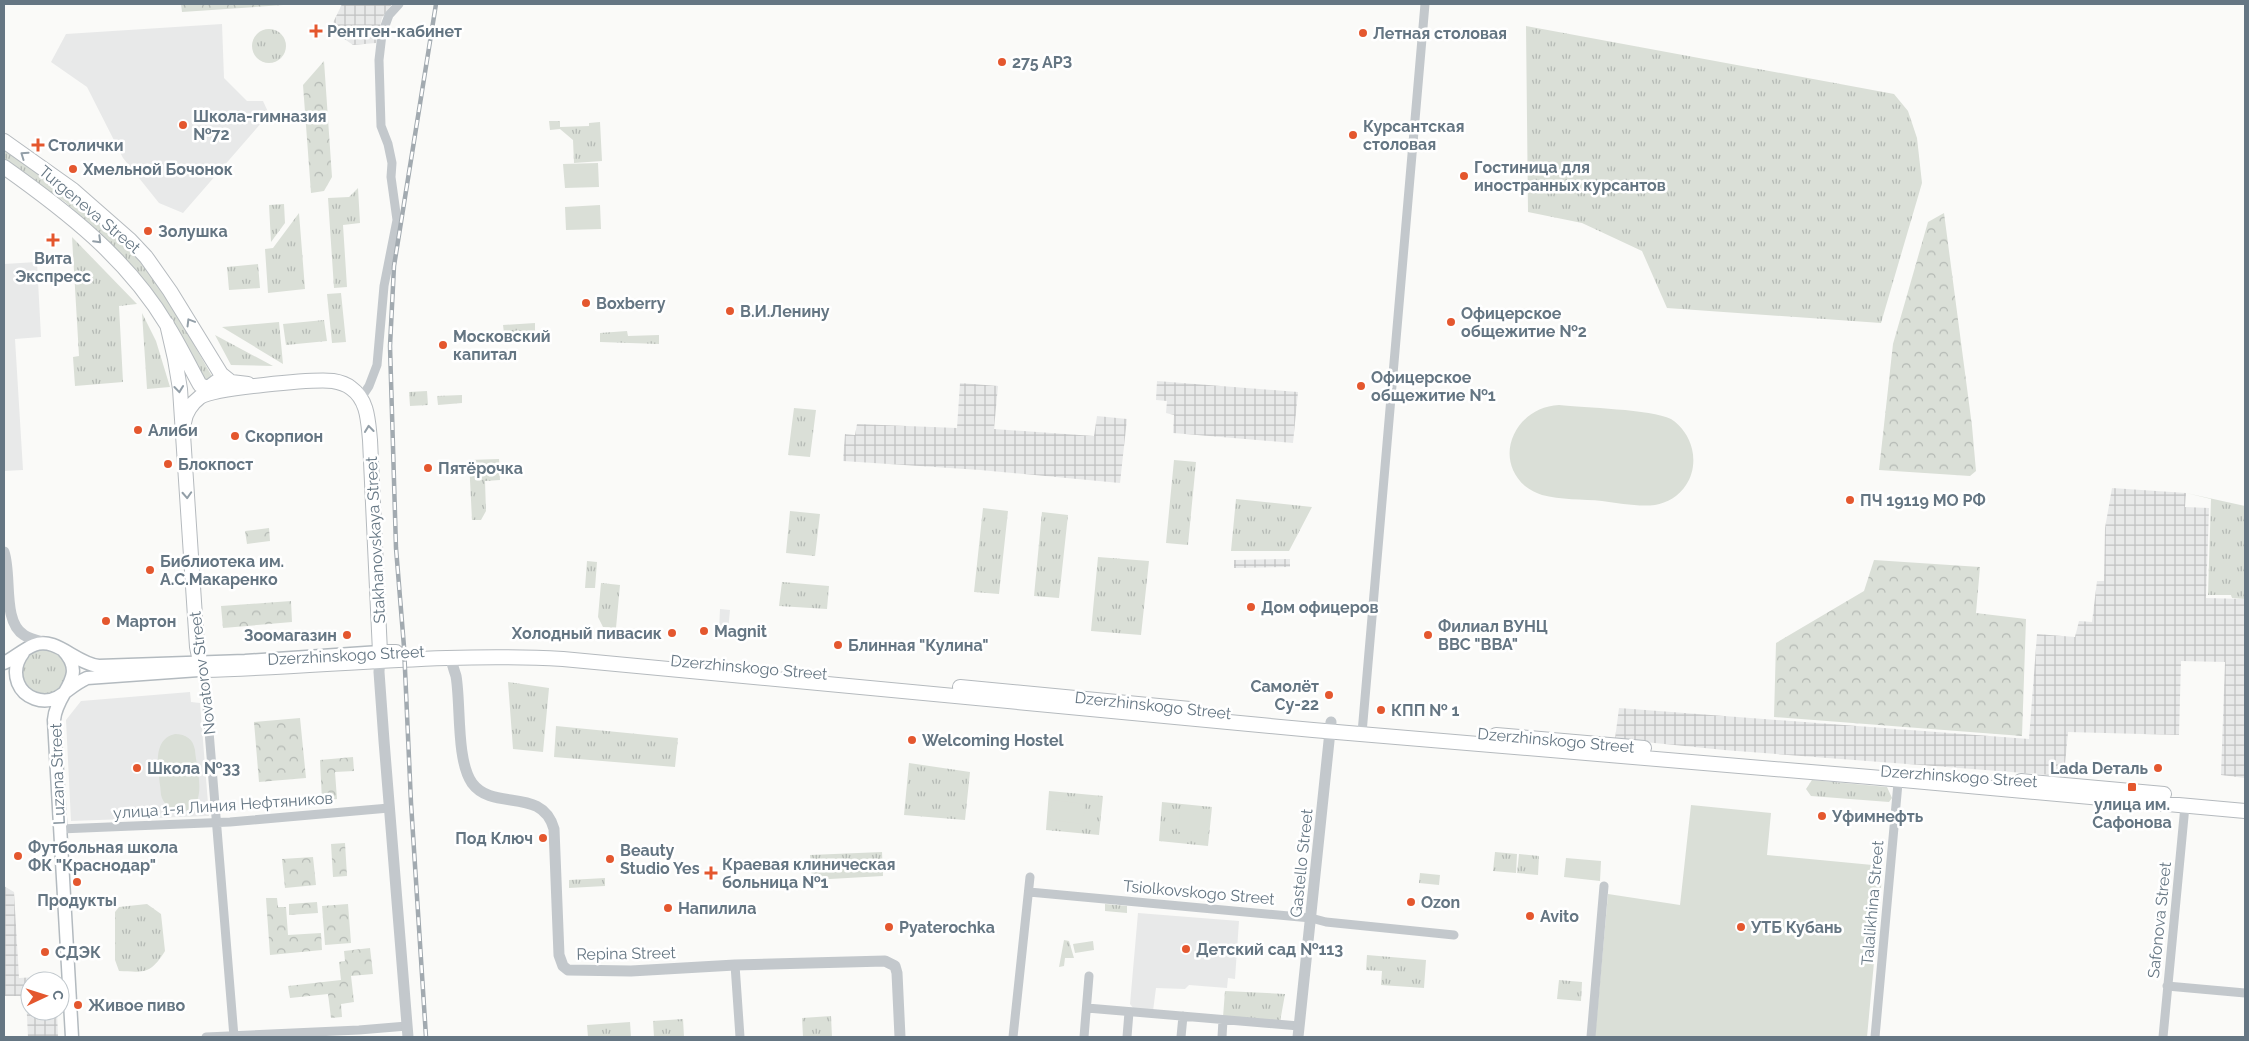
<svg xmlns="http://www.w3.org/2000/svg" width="2249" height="1041" viewBox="0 0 2249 1041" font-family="Raleway,sans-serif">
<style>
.built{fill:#e8e9e9}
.industrial{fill:url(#industrial-grid)}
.grass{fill:url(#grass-tufts)}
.forest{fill:url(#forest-crowns)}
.pitch{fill:#dadfd7}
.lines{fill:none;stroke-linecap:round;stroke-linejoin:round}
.secondary-casing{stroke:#b3babf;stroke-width:15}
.primary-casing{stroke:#b5babe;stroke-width:16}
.minor{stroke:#c3c8cc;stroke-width:9}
.tertiary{stroke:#c3c8cc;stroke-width:11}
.secondary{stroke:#fff;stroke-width:12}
.primary{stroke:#fff;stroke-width:14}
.rail-casing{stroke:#a2aab0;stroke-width:4.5}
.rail{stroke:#fff;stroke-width:2.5;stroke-dasharray:8;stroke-linecap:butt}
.oneway{stroke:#939fa8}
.poi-dot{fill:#e4572e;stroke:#fff;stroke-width:2}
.labels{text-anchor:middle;stroke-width:5;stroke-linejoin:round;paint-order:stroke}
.poi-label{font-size:16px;font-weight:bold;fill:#657683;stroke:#fff;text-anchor:start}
.street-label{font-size:16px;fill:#657683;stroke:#fff}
</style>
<defs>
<pattern id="industrial-grid" width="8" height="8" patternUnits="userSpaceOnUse" patternTransform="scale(1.25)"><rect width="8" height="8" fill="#e8e9e9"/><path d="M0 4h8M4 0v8" fill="none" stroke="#c0c1c2"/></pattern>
<pattern id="grass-tufts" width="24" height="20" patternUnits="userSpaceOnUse" patternTransform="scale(1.25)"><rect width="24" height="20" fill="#dadfd7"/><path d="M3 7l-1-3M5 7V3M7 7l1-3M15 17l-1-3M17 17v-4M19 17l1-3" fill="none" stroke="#b4b9b4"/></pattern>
<pattern id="forest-crowns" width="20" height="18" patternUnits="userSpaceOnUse" patternTransform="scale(1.25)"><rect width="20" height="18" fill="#dadfd7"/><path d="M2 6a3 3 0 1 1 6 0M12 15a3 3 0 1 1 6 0" fill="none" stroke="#b4b9b4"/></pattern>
</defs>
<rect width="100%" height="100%" fill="#fafaf8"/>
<path class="built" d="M222 24 224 78 247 101H263L269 114 183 213 159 203 123 158 87 87 51 62 66 34Z
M37 262 41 337 15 339 23 470 4 471V264Z
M720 609 730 610 728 631 719 630Z
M190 692 191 702 200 703 209 816 71 821 66 720 81 701Z
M1138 913 1239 921 1235 979 1228 978 1227 988 1189 985 1185 989 1156 988 1153 1011 1134 1009 1130 1004Z"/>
<path class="industrial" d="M342 4H392L382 18 376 43 353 45 330 29Z
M1157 381 1298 392 1293 443 1173 433 1174 415 1166 413 1167 401 1156 400Z
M960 383 998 386 994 429 1094 436 1097 416 1127 419 1120 483 980 470 843 461 845 434 855 435 857 424 957 428Z
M2112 488 2186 493 2185 507 2209 508 2206 598 2245 599V778L2221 775 2225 662 2181 661 2179 735 2068 732 2064 776 1724 750 1615 739 1619 708 2029 739 2037 634 2075 637 2079 621 2092 622 2097 581H2104L2105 528Z
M1290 559V567L1234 568V560Z
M4 886 14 892 19 978 54 976 55 981H30V1011H57L58 1037H28L26 996H4Z"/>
<path class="grass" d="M1526 26 1894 94 1908 111 1917 138 1922 183 1881 323 1667 308 1642 251 1582 223 1528 212Z
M252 46a17 17 0 1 1 34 0a17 17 0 1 1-34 0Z
M549 121H560V127L589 126V123L600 122 602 161 574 163 573 140 560 129 550 130Z
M4 146C46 177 89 207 126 244 163 282 187 333 213 378L209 386 120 253 65 202 4 160Z
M358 188 360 223 343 225 347 287 334 288 328 198 349 197Z
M284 204 285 223 271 242 269 205Z
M299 213 305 289 268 293 265 249 273 248Z
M72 237 137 304 119 306 123 382 75 386 73 357 79 356Z
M258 264 260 288 229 290 227 267Z
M341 293 346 342 332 343 327 294Z
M142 313 156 341 170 387 147 389Z
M324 320 327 341 286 345 283 324Z
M279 322 283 364 222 327Z
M535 323V332L504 333 503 325Z
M627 331 628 336 659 335V344L600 342V333Z
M215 335 273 366 231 365Z
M427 391 428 405 410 406 409 392Z
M462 395V403L438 405 437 396Z
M794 408 816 410 810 457 788 455Z
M499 459 500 480 485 481 486 511 481 520H472L469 460Z
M1174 460 1196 462 1188 545 1166 543Z
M2186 493 2245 506V599L2232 598 2231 595H2208L2211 499Z
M1236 499 1312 507 1289 551H1231Z
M983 508 1008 511 999 594 974 592Z
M790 511 820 514 815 556 786 553Z
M1042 512 1068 515 1059 598 1034 596Z
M1098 557 1149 561 1141 635 1091 631Z
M587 561 597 562 595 588H585Z
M782 582 829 586 827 609 779 606Z
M601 583 620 585 616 628 603 627 598 617Z
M22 672a22 22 0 1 1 44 0a22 22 0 1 1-44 0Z
M508 682 549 688 543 752 513 749Z
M556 726 678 738 675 767 554 757Z
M909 763 970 772 965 820 904 815Z
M1812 780 1887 787 1892 798 1889 802 1811 796 1806 789Z
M1049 791 1103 796 1099 835 1046 830Z
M1162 802 1212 807 1208 846 1159 841Z
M882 852 883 876 812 880 810 855Z
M1495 852 1517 854 1516 873 1493 871Z
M1519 854 1539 856 1538 875 1517 873Z
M1420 873 1440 875 1439 885 1419 883Z
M605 878V886L569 888V880Z
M147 904 161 914 165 951C150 975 144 972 119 971L115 960V912L119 907Z
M1105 904 1127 906V913L1105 911Z
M1064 940 1069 941 1074 958H1065L1064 966 1059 967Z
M1367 955 1426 960 1424 988 1381 985 1382 971 1366 970Z
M1559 980 1582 982 1581 1001 1557 999Z
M1225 991 1285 994 1280 1022 1223 1017Z
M831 1016 832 1037H803L802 1018Z
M683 1019 684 1037H654L653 1021Z
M630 1022 631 1037H588L587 1025Z"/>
<path class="forest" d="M181 4H298L182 12Z
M324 61 332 177 324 191 311 193 303 85Z
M1944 213 1972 426 1976 471 1970 476 1879 470 1893 344 1928 222Z
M269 528 270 541 247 544 245 531Z
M1874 560 1980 567 1976 613 2026 619 2022 736 1774 717 1776 643 1864 591Z
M291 601 292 622 223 628 221 606Z
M300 718 306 778 259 782 254 722Z
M353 757 354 771 335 772 337 799 322 801 320 760Z
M345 843 347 876 333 877 331 844Z
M313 857 316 885 285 888 282 859Z
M266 898H277L278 907H286L288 935 321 933 322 950 270 955Z
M317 902 318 913 289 915V904Z
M348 904 351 943 325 945 322 906Z
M370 948 373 974 351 976 354 1002 341 1004 342 1017 331 1018 328 994 290 998 288 986 341 980 339 962 345 961 344 951Z"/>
<path class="pitch" d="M598 163 599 187 565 188 563 164Z
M600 205 601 229 566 230 565 207Z
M1559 405C1584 408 1651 409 1671 419 1682 426 1689 437 1692 449 1695 461 1693 475 1686 485 1679 496 1667 503 1655 505 1638 507 1619 503 1602 501 1583 499 1560 500 1542 495 1536 493 1530 490 1525 486 1492 457 1516 407 1559 405Z
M175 734C186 734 193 739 195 750 196 764 202 784 198 798 192 819 165 813 161 795 160 775 149 740 175 734Z
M1052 800 1085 804 1083 824 1050 820Z
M1691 805 1771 813 1767 855 1883 866 1867 1037H1595L1608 894 1680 905Z
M1180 813 1209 816 1207 835 1178 832Z
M1566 858 1601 861 1600 881 1564 877Z
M1093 941 1094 950 1075 953 1073 944Z"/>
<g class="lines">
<g class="secondary-casing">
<path id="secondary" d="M63 650C89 677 56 692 54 720L72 1037
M23 653C16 662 14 672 18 683 24 698 43 705 58 697 68 691 74 684 87 678L199 670
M4 663C14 658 24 649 34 645 56 636 76 664 99 666L245 661 380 652"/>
</g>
<g class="primary-casing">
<path id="primary" d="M4 141 73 190 130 240 146 257 170 291 221 374 231 382 248 384
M4 167C66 211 127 258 167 325 179 344 189 365 200 385L208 388 216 382
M167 324 175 359 180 389 197 647 200 662 204 670C324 667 443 652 563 659L1313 730 1870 777 2245 811
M184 423C185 413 192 403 200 397 215 388 312 379 333 381 339 382 346 384 351 388 368 400 368 421 370 440L380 652H396
M960 687 1190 709
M1496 735 1644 748
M2021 781 2164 794"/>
</g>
<path class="minor" d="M361 398 369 386 377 365 384 286 397 220 391 177 392 163 388 144 381 126 379 60 382 34 389 15 399 4
M204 670 234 1037
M1362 733 1425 4
M60 829 230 822 389 808
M1029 892 1311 918 1326 922 1454 935
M735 965 740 1037
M2167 986 2245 993
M1087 1008 1299 1026
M206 1037 359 1030 407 1026
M1013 1037 1030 877
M1084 1037 1089 976
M1127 1037 1129 1012
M1181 1037 1183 1016
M1222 1037 1223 1020
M1591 1037 1604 886
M1875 1037 1899 772
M2163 1037 2185 806"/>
<path class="tertiary" d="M4 552C12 575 2 622 24 635 30 639 39 641 46 643
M380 654 379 672 384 741 408 1037
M451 658C452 664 454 670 456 676 461 704 456 760 472 783 493 812 542 786 554 829L559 955 563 966 568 970 631 971 735 965 885 961 895 966 897 973 900 1037
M1298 1037 1331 722"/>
<use href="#secondary" class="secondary"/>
<use href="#primary" class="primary"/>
<g class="rail-casing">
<path id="rail" d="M426 1037 411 803 404 647 396 548 390 346 394 266 436 4"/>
</g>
<use href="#rail" class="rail"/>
</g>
<defs><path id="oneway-chevron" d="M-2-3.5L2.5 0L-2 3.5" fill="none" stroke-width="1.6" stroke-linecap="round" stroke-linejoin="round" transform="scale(1.25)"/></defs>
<g class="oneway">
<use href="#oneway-chevron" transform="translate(24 155) rotate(-145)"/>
<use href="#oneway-chevron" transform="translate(98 240) rotate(45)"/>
<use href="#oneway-chevron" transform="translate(190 322) rotate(-121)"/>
<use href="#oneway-chevron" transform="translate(179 389) rotate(84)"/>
<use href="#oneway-chevron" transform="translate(369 429) rotate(-96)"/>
<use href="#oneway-chevron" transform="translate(187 495) rotate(87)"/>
</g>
<g class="poi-dot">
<path d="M313.5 23.5h5v5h5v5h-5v5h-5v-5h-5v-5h5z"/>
<circle cx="1363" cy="33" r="5"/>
<circle cx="1002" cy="62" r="5"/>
<circle cx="183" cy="125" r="5"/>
<circle cx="1353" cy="135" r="5"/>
<path d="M35.5 137.5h5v5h5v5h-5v5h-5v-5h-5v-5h5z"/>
<circle cx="73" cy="169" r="5"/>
<circle cx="1464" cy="176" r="5"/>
<circle cx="148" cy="231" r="5"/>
<path d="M50.5 232.5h5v5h5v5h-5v5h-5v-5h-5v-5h5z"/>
<circle cx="586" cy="303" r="5"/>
<circle cx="730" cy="311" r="5"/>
<circle cx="1451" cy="322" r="5"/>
<circle cx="443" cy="345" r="5"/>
<circle cx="1361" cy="386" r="5"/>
<circle cx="138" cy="430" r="5"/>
<circle cx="235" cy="436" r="5"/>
<circle cx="168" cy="464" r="5"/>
<circle cx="428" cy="468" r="5"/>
<circle cx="1850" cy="500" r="5"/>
<circle cx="150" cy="570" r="5"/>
<circle cx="1251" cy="607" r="5"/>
<circle cx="106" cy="621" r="5"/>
<circle cx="704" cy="631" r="5"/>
<circle cx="672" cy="633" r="5"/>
<circle cx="347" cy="635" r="5"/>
<circle cx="1428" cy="635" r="5"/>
<circle cx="838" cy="645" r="5"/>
<circle cx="1329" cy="695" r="5"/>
<circle cx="1381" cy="710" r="5"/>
<circle cx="912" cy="740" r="5"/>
<circle cx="137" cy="768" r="5"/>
<circle cx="2158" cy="768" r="5"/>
<rect x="2127" y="782" width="10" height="10" rx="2.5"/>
<circle cx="1822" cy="816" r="5"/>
<circle cx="543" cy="838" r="5"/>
<circle cx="18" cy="856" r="5"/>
<circle cx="610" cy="859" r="5"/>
<path d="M708.5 865.5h5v5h5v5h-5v5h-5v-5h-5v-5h5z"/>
<circle cx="77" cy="882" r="5"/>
<circle cx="1411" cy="902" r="5"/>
<circle cx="668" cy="908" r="5"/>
<circle cx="1530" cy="916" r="5"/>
<circle cx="889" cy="927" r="5"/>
<circle cx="1741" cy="927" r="5"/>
<circle cx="1186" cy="949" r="5"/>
<circle cx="45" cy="952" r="5"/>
<circle cx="78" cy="1005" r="5"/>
</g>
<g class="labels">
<g class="poi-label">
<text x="327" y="37">Рентген-кабинет</text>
<text x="1373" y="39">Летная столовая</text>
<text x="1012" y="68">275 АРЗ</text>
<text x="193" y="122">Школа-гимназия<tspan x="193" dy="18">№72</tspan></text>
<text x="1363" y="132">Курсантская<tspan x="1363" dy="18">столовая</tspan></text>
<text x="48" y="151">Столички</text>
<text x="1474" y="173">Гостиница для<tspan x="1474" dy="18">иностранных курсантов</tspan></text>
<text x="83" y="175">Хмельной Бочонок</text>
<text x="158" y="237">Золушка</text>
<text x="53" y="264" text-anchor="middle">Вита<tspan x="53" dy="18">Экспресс</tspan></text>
<text x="596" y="309">Boxberry</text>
<text x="740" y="317">В.И.Ленину</text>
<text x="1461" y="319">Офицерское<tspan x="1461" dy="18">общежитие №2</tspan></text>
<text x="453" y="342">Московский<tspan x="453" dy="18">капитал</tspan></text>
<text x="1371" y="383">Офицерское<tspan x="1371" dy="18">общежитие №1</tspan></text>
<text x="148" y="436">Алиби</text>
<text x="245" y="442">Скорпион</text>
<text x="178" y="470">Блокпост</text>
<text x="438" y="474">Пятёрочка</text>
<text x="1860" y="506">ПЧ 19119 МО РФ</text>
<text x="160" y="567">Библиотека им.<tspan x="160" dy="18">А.С.Макаренко</tspan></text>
<text x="1261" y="613">Дом офицеров</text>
<text x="116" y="627">Мартон</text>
<text x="1438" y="632">Филиал ВУНЦ<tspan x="1438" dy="18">ВВС "ВВА"</tspan></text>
<text x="714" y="637">Magnit</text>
<text x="662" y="639" text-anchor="end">Холодный пивасик</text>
<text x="337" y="641" text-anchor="end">Зоомагазин</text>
<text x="848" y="651">Блинная "Кулина"</text>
<text x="1319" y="692" text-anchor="end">Самолёт<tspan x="1319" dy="18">Су-22</tspan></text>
<text x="1391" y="716">КПП № 1</text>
<text x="922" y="746">Welcoming Hostel</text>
<text x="147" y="774">Школа №33</text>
<text x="2148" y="774" text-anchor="end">Lada Dеталь</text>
<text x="2132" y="810" text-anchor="middle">улица им.<tspan x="2132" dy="18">Сафонова</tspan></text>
<text x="1832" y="822">Уфимнефть</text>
<text x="533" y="844" text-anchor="end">Под Ключ</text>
<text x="28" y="853">Футбольная школа<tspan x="28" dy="18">ФК "Краснодар"</tspan></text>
<text x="620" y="856">Beauty<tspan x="620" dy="18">Studio Yes</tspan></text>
<text x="722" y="870">Краевая клиническая<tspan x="722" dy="18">больница №1</tspan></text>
<text x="77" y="906" text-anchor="middle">Продукты</text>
<text x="1421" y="908">Ozon</text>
<text x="678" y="914">Напилила</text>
<text x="1540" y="922">Avito</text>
<text x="899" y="933">Pyaterochka</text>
<text x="1751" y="933">УТБ Кубань</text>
<text x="1196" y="955">Детский сад №113</text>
<text x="55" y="958">СДЭК</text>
<text x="88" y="1011">Живое пиво</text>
</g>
<g class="street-label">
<text transform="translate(90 209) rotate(40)" y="6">Turgeneva Street</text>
<text transform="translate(375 540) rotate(-93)" y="6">Stakhanovskaya Street</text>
<text transform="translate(346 655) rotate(-3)" y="6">Dzerzhinskogo Street</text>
<text transform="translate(749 667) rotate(5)" y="6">Dzerzhinskogo Street</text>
<text transform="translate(202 673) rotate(-97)" y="6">Novatorov Street</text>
<text transform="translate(1153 705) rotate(6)" y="6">Dzerzhinskogo Street</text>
<text transform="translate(1556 740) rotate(5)" y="6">Dzerzhinskogo Street</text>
<text transform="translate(57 774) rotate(-92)" y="6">Luzana Street</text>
<text transform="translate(1959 776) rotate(4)" y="6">Dzerzhinskogo Street</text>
<text transform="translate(223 805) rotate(-4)" y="6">улица 1-я Линия Нефтяников</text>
<text transform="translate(1301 863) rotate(-84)" y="6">Gastello Street</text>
<text transform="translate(1199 892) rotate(5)" y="6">Tsiolkovskogo Street</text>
<text transform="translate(1872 903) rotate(-85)" y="6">Talalikhina Street</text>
<text transform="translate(2159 920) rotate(-84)" y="6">Safonova Street</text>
<text transform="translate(626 953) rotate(-1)" y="6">Repina Street</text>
</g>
</g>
<rect width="2249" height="1041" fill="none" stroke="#657683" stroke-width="10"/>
<g transform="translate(45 996) rotate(86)"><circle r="24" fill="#ffffff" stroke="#c1c8cd"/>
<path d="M0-4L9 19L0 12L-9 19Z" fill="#e4572e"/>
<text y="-8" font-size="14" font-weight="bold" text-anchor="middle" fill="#657683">С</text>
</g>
</svg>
